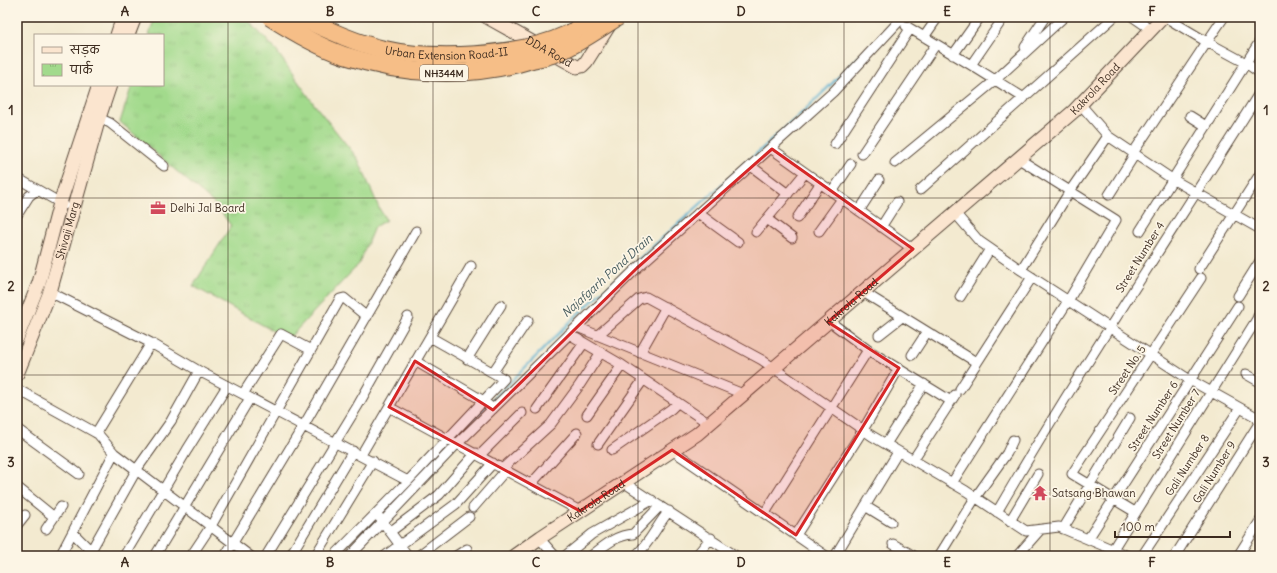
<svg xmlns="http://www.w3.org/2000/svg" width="1277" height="573" viewBox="0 0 1277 573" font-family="Delius,'Playpen Sans Deva',sans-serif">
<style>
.park{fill:url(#park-tufts);stroke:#6e8255}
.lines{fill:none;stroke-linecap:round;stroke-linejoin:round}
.stream{stroke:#4faccd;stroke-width:2.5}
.street-casing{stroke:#574739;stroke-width:11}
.secondary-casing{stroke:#574739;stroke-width:15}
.street{stroke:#fff;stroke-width:9}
.secondary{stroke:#fbe5cf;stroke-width:13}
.highway-bridge-casing{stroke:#574739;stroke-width:19;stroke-linecap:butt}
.highway-bridge{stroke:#f6be87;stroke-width:17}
.marked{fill:#d62828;fill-opacity:0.2;stroke:#d62828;stroke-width:3;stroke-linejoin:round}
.grid{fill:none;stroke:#3b2a1e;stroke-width:1;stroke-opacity:0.55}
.labels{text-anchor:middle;stroke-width:3.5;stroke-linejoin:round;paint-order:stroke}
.shield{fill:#fcf5e5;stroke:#75675a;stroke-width:1}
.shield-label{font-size:10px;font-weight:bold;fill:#3b2a1e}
.street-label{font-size:11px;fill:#3b2a1e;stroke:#fcf5e5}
.poi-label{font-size:11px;fill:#3b2a1e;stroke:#fcf5e5;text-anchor:start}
.water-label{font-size:12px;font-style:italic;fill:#42585b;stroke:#fcf5e5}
.neatline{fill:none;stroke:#3b2a1e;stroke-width:1.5}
.grid-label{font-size:13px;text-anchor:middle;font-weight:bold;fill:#3b2a1e}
</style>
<defs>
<pattern id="park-tufts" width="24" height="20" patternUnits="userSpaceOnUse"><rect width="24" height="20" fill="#a2da8c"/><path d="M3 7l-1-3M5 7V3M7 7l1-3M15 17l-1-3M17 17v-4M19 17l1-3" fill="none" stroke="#8cbb78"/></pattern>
</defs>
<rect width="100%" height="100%" fill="#fcf5e5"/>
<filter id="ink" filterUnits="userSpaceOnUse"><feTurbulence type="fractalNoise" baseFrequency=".025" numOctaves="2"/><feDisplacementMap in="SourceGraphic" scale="8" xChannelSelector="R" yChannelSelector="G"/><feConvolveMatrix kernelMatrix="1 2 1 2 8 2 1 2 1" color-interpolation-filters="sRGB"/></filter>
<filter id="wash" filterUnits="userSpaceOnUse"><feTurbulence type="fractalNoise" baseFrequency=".012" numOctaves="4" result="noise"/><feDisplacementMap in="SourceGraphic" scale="16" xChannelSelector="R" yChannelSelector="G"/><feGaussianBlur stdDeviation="0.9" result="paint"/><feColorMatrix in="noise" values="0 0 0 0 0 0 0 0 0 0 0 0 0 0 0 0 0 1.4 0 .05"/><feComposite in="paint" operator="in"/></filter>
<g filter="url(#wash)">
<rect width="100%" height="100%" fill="#f3ead0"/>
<path class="park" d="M155 17H245L275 49 314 104 358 159 379 208 386 220 374 227 359 264 290 337 275 332 193 286 231 226 218 207 120 122 132 85H163V35H149Z"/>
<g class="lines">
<path class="stream" d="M887 28 896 17
M454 439 579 313 803 112 867 49
M437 456 451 443"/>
</g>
</g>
<g filter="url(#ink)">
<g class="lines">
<g class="street-casing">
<path id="street" d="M1133 17 1152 30
M1165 17 1207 42 1224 17
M906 26 936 44
M924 37 938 17
M1025 47 1045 17
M953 55 980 17
M971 65 1024 98
M1190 116 1206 126
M99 118 110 123 164 166
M1108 136 1172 179 1260 229
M835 144 910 29
M772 149 913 249
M1133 153 1207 42 1246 63 1260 73
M862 154 936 44 971 65 1004 17
M895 163 992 83 1064 17
M751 166 788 194
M17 178 64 205
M920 190 1114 17
M832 192 851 164
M1109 195 1135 154
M859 211 879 180
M698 213 738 242
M955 213 979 241 1021 270 1190 380 1260 419
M17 215 29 196 37 190
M797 218 820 184
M767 219 792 238
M881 227 897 202
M819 231 842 199
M1140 231 1260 41
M756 232 805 173
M1199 269 1260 174
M1021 270 1070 191 1108 136 1081 105
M50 292 151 343 199 371 408 481 334 556
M863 292 976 362
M1238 296 1260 261
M960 297 990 249
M829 321 868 350 951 401
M577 327 743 394
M569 334 622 365 708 423
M598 335 639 299 646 297 762 360 872 436 966 491 1026 531 1059 527 1128 556
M879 335 902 317
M640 353 666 307
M912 355 927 332
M467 359 501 305
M415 361 482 400 493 409
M493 372 528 320
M1246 374 1260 382
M17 389 98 434 114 453 250 556
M960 389 1032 277
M243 394 281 334 311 350
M389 407 580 511
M537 409 584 343
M587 415 622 365
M17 429 79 474
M96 433 151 343
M598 444 643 380
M886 444 924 384
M612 450 671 409 677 403
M672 450 826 556
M361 455 471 266
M480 455 522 413
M913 460 955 395
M503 468 551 424 579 386 601 352
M408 481 504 379 430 337
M623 482 736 556
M952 483 1068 301 1116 220 1019 159
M531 484 577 433
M17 487 54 517
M865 506 891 522
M473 508 506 470
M997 512C1080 369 1172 232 1260 92
M1135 512 1072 474 1201 278
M765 513 868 350
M379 517 408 556
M1010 521 1038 474
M17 525 25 515
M46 529 61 507
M1063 529 1130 418
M390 532 439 495 476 453
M73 533 96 556
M796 535 863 430 899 368
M539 538 555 556
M1088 539 1238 306
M893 544 914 556
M60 556 114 453
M88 556 137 469 171 421 199 371
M124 556 187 450 227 386
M155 556 250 398
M191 556 211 526 340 299 344 298 367 317
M225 556 304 425 416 231
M266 556 357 407 408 317
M290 556 353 451
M315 556 373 461
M350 556 456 445 637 268 833 92 903 17
M385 556 456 504 493 463
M418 556 469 517
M456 556 467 549
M565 556 592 534 652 500
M591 556C604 546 616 535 633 534L660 506
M635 556C649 545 657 525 669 511
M696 556 711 538
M835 556 898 452
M939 556 975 498 1007 453 1013 440
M1017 556 1040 530
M1111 556 1113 549 1257 319 1260 311
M1142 556 1240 408
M1175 556 1260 422
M1238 556 1260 521"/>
</g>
<g class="secondary-casing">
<g id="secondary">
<path id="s1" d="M487 17 577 67 582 66 586 62 610 24"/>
<path d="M117 35 123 17"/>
<path d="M128 35 135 17"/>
<path d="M17 338 39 283 60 203 99 85"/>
<path id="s2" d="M17 374 50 292 99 118 110 85"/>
<path id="s3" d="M514 556 541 537 697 434 1074 111 1163 17"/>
</g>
</g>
<use href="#street" class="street"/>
<use href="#secondary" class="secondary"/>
<g class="highway-bridge-casing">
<g id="highway-bridge">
<path d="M270 17C292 31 317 46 343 55 405 76 471 79 534 59 544 57 555 55 563 50 582 41 600 28 618 17"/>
<path id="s4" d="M299 17C326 29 353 42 382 49 433 61 520 57 568 34 577 30 585 23 593 17"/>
</g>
</g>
<use href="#highway-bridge" class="highway-bridge"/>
</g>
</g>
<path class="marked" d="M772 149 913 249 828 322 899 368 796 535 672 450 580 511 389 407 415 361 493 410 637 268Z"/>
<path class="grid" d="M228 17V556M433 17V556M638 17V556M844 17V556M1050 17V556M17 198H1260M17 375H1260"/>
<defs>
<g id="office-bare" transform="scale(1.2)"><path d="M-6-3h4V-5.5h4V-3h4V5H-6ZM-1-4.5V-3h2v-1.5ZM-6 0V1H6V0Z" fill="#d1495b" stroke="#fcf5e5" stroke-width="2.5" paint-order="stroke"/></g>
<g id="temple-bare" transform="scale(1.2)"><path d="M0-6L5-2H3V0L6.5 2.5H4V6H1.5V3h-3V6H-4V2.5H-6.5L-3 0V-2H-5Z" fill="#d1495b" stroke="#fcf5e5" stroke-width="2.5" paint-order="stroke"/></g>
</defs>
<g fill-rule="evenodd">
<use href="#office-bare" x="158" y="208"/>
<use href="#temple-bare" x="1040" y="493"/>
</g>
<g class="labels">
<rect class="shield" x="420" y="65" width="48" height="16" rx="3"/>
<g class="shield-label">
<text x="444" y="77">NH344M</text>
</g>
<g class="street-label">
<text dy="4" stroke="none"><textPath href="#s4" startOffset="154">Urban Extension Road-II</textPath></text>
<text dy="4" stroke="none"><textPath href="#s1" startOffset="71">DDA Road</textPath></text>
<text dy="4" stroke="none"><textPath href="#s3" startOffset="747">Kakrola Road</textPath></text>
<text dy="4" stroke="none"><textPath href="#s2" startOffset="152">Shivaji Marg</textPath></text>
<text transform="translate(1140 257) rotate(-58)" y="4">Street Number 4</text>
<text dy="4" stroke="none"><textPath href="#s3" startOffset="423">Kakrola Road</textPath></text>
<text transform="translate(1127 370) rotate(-56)" y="4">Street No. 5</text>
<text transform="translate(1153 416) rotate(-57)" y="4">Street Number 6</text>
<text transform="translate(1176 424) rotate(-58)" y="4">Street Number 7</text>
<text transform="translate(1187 465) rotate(-57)" y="4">Gali Number 8</text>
<text transform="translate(1214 472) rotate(-58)" y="4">Gali Number 9</text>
<text dy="4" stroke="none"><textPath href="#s3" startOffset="99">Kakrola Road</textPath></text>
</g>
<g class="poi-label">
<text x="170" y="212">Delhi Jal Board</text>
<text x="1052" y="497">Satsang Bhawan</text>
</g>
<g class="water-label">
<text transform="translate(607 276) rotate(-42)" y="4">Najafgarh Pond Drain</text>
</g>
</g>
<rect width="1277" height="573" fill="none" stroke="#fcf5e5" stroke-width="44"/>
<rect x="34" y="34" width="130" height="52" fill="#fcf5e5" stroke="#afa495"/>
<rect x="42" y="47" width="20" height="6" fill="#fbe5cf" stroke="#afa495"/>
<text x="70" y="54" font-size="12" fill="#3b2a1e">सड़क</text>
<rect x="42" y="64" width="20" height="12" fill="url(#park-tufts)" stroke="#afa495"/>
<text x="70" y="74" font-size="12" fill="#3b2a1e">पार्क</text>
<path d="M1115 531v6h115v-6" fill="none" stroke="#3b2a1e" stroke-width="2"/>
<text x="1121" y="531" font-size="12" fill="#3b2a1e" stroke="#fcf5e5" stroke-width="3" paint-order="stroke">100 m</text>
<rect x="22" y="22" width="1233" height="529" class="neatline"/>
<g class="grid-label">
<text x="125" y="16">A</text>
<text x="330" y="16">B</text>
<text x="536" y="16">C</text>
<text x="741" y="16">D</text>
<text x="947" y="16">E</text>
<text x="1152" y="16">F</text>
<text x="11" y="115">1</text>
<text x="1266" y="115">1</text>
<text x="11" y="291">2</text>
<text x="1266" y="291">2</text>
<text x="11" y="467">3</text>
<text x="1266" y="467">3</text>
<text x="125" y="567">A</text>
<text x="330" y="567">B</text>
<text x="536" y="567">C</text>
<text x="741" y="567">D</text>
<text x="947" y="567">E</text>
<text x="1152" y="567">F</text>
</g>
</svg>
